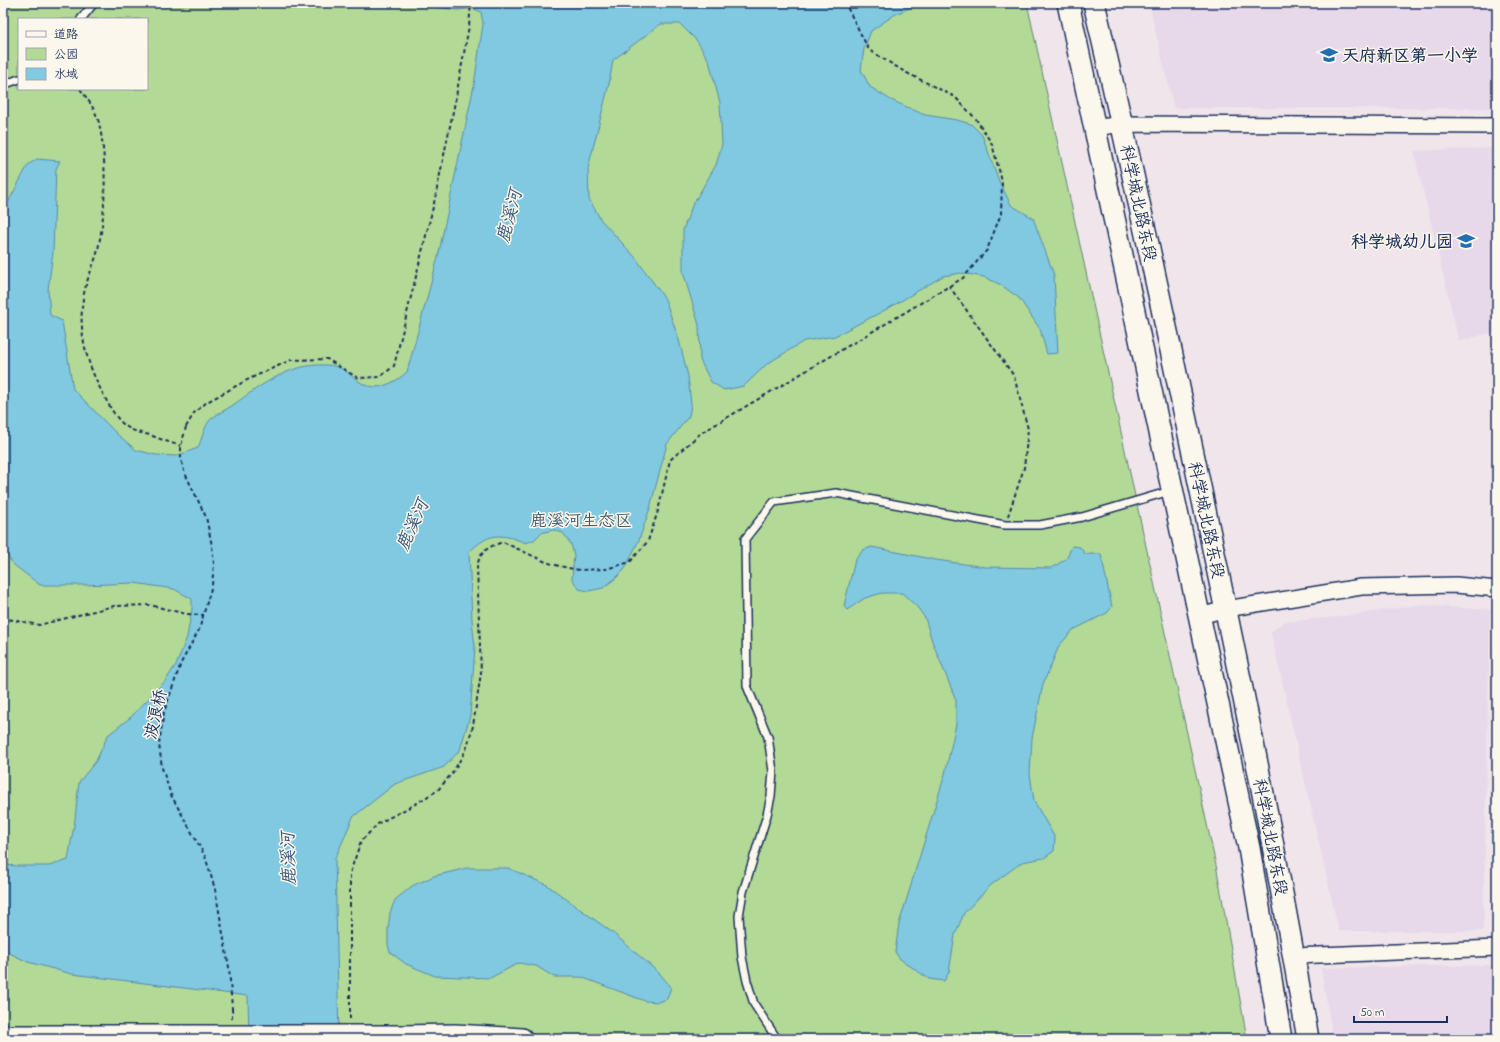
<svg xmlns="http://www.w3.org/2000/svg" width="1500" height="1042" viewBox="0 0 1500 1042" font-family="'Indie Flower','LXGW WenKai TC',sans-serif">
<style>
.built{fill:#e7d8ea}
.green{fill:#b2d995;stroke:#66847a;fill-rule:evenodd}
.water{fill:#80c9e0;stroke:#588bac}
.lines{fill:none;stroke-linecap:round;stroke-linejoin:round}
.service-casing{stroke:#1b2f5e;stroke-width:10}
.minor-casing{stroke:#1b2f5e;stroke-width:18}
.secondary-casing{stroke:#1b2f5e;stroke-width:24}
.path{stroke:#1b2f5e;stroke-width:2;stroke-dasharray:4 3;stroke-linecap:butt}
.service{stroke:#fbf7ec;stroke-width:7}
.minor{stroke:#fbf7ec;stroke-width:15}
.secondary{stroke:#fbf7ec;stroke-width:21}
.secondary-bridge-casing{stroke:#1b2f5e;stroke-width:24;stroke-linecap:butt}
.path-bridge{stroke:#1b2f5e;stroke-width:2;stroke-dasharray:4 3;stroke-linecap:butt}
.secondary-bridge{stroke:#fbf7ec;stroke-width:21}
.labels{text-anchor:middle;stroke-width:3;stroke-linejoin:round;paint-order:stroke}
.poi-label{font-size:17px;font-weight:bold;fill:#1b2f5e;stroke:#fbf7ec;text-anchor:start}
.street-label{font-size:17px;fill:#1b2f5e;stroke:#fbf7ec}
.park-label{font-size:17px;fill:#415a6c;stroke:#fbf7ec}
.water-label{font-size:18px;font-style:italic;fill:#34567e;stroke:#fbf7ec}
</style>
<rect width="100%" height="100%" fill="#efe5eb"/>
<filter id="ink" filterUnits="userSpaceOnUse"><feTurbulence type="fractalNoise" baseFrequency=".025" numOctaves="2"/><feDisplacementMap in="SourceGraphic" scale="8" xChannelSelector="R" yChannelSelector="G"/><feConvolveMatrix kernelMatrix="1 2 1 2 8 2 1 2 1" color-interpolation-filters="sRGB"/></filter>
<g filter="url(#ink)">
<path class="built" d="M1149 3H1497V108H1174Z
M1497 148V331L1459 341 1414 151Z
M1419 605 1490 610 1483 931H1339L1271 632 1284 622 1346 616Z
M1497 965V1039H1333L1321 968Z"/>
<path class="green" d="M3 3H1027L1217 870 1247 1039H3ZM19 19H147V89H19Z"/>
<path class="water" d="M402 3H920L894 15 871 31 864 49 861 70 870 87 891 100 925 115 957 120 971 124 982 135 999 181 1011 205 1033 218 1054 275 1058 353 1047 354 1040 329 1019 298 1001 285 984 277 961 273 943 276 889 308 835 336 804 341 767 364 744 386 724 390 711 382 700 360 699 325 683 272V230L692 206 716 165 722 144 720 103 709 61 697 41 680 24H661L613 60 609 84 588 168 589 199 601 220 635 257 665 299 679 340 688 376 691 404 689 416 667 444 650 508 639 540 625 569 616 578 603 588 588 591 579 589 572 579 574 555 571 544 563 533 553 530 541 533 534 540 526 543C500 533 490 532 469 552L472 620 475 647 470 716 460 750 444 767 395 784 353 817 335 859 339 1039H249L248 996 72 974 28 962 3 950V865L19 866H49L68 860 75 819 79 782 96 761 108 735 131 717 166 680 177 663 187 637 192 609V599L174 589 134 583 84 585H40L14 565 3 550V212L28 165 37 159 60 161 56 169 53 252 48 290 50 315 62 321 73 389 117 434 136 450 156 455 176 456 198 448C201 441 205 425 210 420 216 414 226 410 233 405 261 385 290 363 326 365 342 365 348 374 360 382 376 393 395 383 407 372L438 257 474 85 483 24 481 12 472 8 458 10Z
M1072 546 1080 547 1085 554H1101L1112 607 1107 613 1073 630 1059 646 1043 684 1032 738 1030 774 1034 801 1055 838 1054 851 1044 858 1022 862 991 885 964 913 955 935 949 972 944 981 929 979 900 959 895 952 899 924 945 774 956 724V700L932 641 925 618 917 607 902 593H882L865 598 847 610 844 606 855 560 863 550 872 547 936 560 985 567 1052 568 1067 558Z
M467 868H508L547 885 613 933 660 974 671 987 667 999 658 1002 645 1001 581 977H554L536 966 519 963 490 978 435 976 406 964 390 952 388 945V930L390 913 395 900 412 886 434 876Z"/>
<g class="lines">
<g class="service-casing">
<path id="service" d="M81 19 94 3
M3 85 19 79
M777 1039 754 1004 747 981 742 957 739 916 743 892 767 815 771 796 773 771 768 737 747 686 745 539 774 502 836 493 1005 525H1040L1082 517 1170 491"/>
</g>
<g class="minor-casing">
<path id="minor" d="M1094 128 1122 124 1497 126
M1200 616 1226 609 1361 587 1456 585 1497 589
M1294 956 1497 948"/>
</g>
<g class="secondary-casing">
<path id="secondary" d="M1068 3 1249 848 1281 1039
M1094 3C1128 148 1159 294 1190 439 1232 638 1274 838 1308 1039
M3 1036H183
M403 1036 455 1035 522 1039"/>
</g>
<path class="path" d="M80 89C88 99 96 111 99 123 107 159 106 209 99 244 97 258 90 271 86 285 76 321 84 358 101 390 108 403 115 419 127 427 134 432 142 433 150 435 160 439 171 443 181 446
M949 286 1014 376 1028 429 1024 468 1008 516
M186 427 194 413 207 402 249 379 291 360 327 359 358 378 380 377 394 366 434 203 455 102 469 26 471 3
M3 616 8 619 39 625 114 606 150 605 186 614 204 615
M232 1008V1020
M350 1019V873L361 841 379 823 412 806 438 790 453 772 466 750 473 726 481 673 477 566C481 550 488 547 503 542L546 562 559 566 579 570 606 569 630 562 648 541 658 511 670 460 701 433 963 278 987 250 1001 214 1002 181 992 144 976 119 955 97 905 72 869 50 845 3"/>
<use href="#service" class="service"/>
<use href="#minor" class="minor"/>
<use href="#secondary" class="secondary"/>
<g class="secondary-bridge-casing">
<path id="secondary-bridge" d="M183 1036H403"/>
</g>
<path class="path-bridge" d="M186 427 181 446V459L184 471 206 517 212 546 214 564 212 585 199 630 181 663 164 712 159 744 162 768 171 795 205 856 215 889 229 967 232 1008"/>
<use href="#secondary-bridge" class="secondary-bridge"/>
</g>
</g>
<defs>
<g id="school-bare" transform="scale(1.38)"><path d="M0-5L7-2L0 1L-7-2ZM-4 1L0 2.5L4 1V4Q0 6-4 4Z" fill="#1f6fb2" stroke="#fbf7ec" stroke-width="2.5" paint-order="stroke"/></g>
</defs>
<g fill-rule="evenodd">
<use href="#school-bare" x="1329" y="55"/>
<use href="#school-bare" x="1466" y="241"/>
</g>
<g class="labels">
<g class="poi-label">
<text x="1342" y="61">天府新区第一小学</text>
<text x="1453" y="247" text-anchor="end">科学城幼儿园</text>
</g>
<g class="street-label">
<text transform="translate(1139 203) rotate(78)" y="6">科学城北路东段</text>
<text transform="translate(1207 520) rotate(78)" y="6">科学城北路东段</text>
<text transform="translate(155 714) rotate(-78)" y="6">波浪桥</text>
<text transform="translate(1271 837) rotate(79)" y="6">科学城北路东段</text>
</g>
<g class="park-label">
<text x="581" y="526">鹿溪河生态区</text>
</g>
<g class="water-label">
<text transform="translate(509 216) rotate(-75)" y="6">鹿溪河</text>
<text transform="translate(412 525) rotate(-66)" y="6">鹿溪河</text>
<text transform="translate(288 859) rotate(-92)" y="6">鹿溪河</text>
</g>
</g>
<rect width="1500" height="1042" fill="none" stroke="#fbf7ec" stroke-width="16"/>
<rect x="8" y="8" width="1484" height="1026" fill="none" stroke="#1b2f5e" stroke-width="1.5" filter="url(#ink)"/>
<rect x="18" y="18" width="130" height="72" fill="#fbf7ec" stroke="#a1a7b3"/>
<rect x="26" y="31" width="20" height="6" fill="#fbf7ec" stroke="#a1a7b3"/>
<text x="54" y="38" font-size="12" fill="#1b2f5e">道路</text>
<rect x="26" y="48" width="20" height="12" fill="#b2d995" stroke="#a1a7b3"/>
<text x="54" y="58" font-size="12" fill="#1b2f5e">公园</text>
<rect x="26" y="68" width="20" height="12" fill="#80c9e0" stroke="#a1a7b3"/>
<text x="54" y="78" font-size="12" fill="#1b2f5e">水域</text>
<path d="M1354 1016v6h93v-6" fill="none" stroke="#1b2f5e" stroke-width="2"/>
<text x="1360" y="1016" font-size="12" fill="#1b2f5e" stroke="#fbf7ec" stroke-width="3" paint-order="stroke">50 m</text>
</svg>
